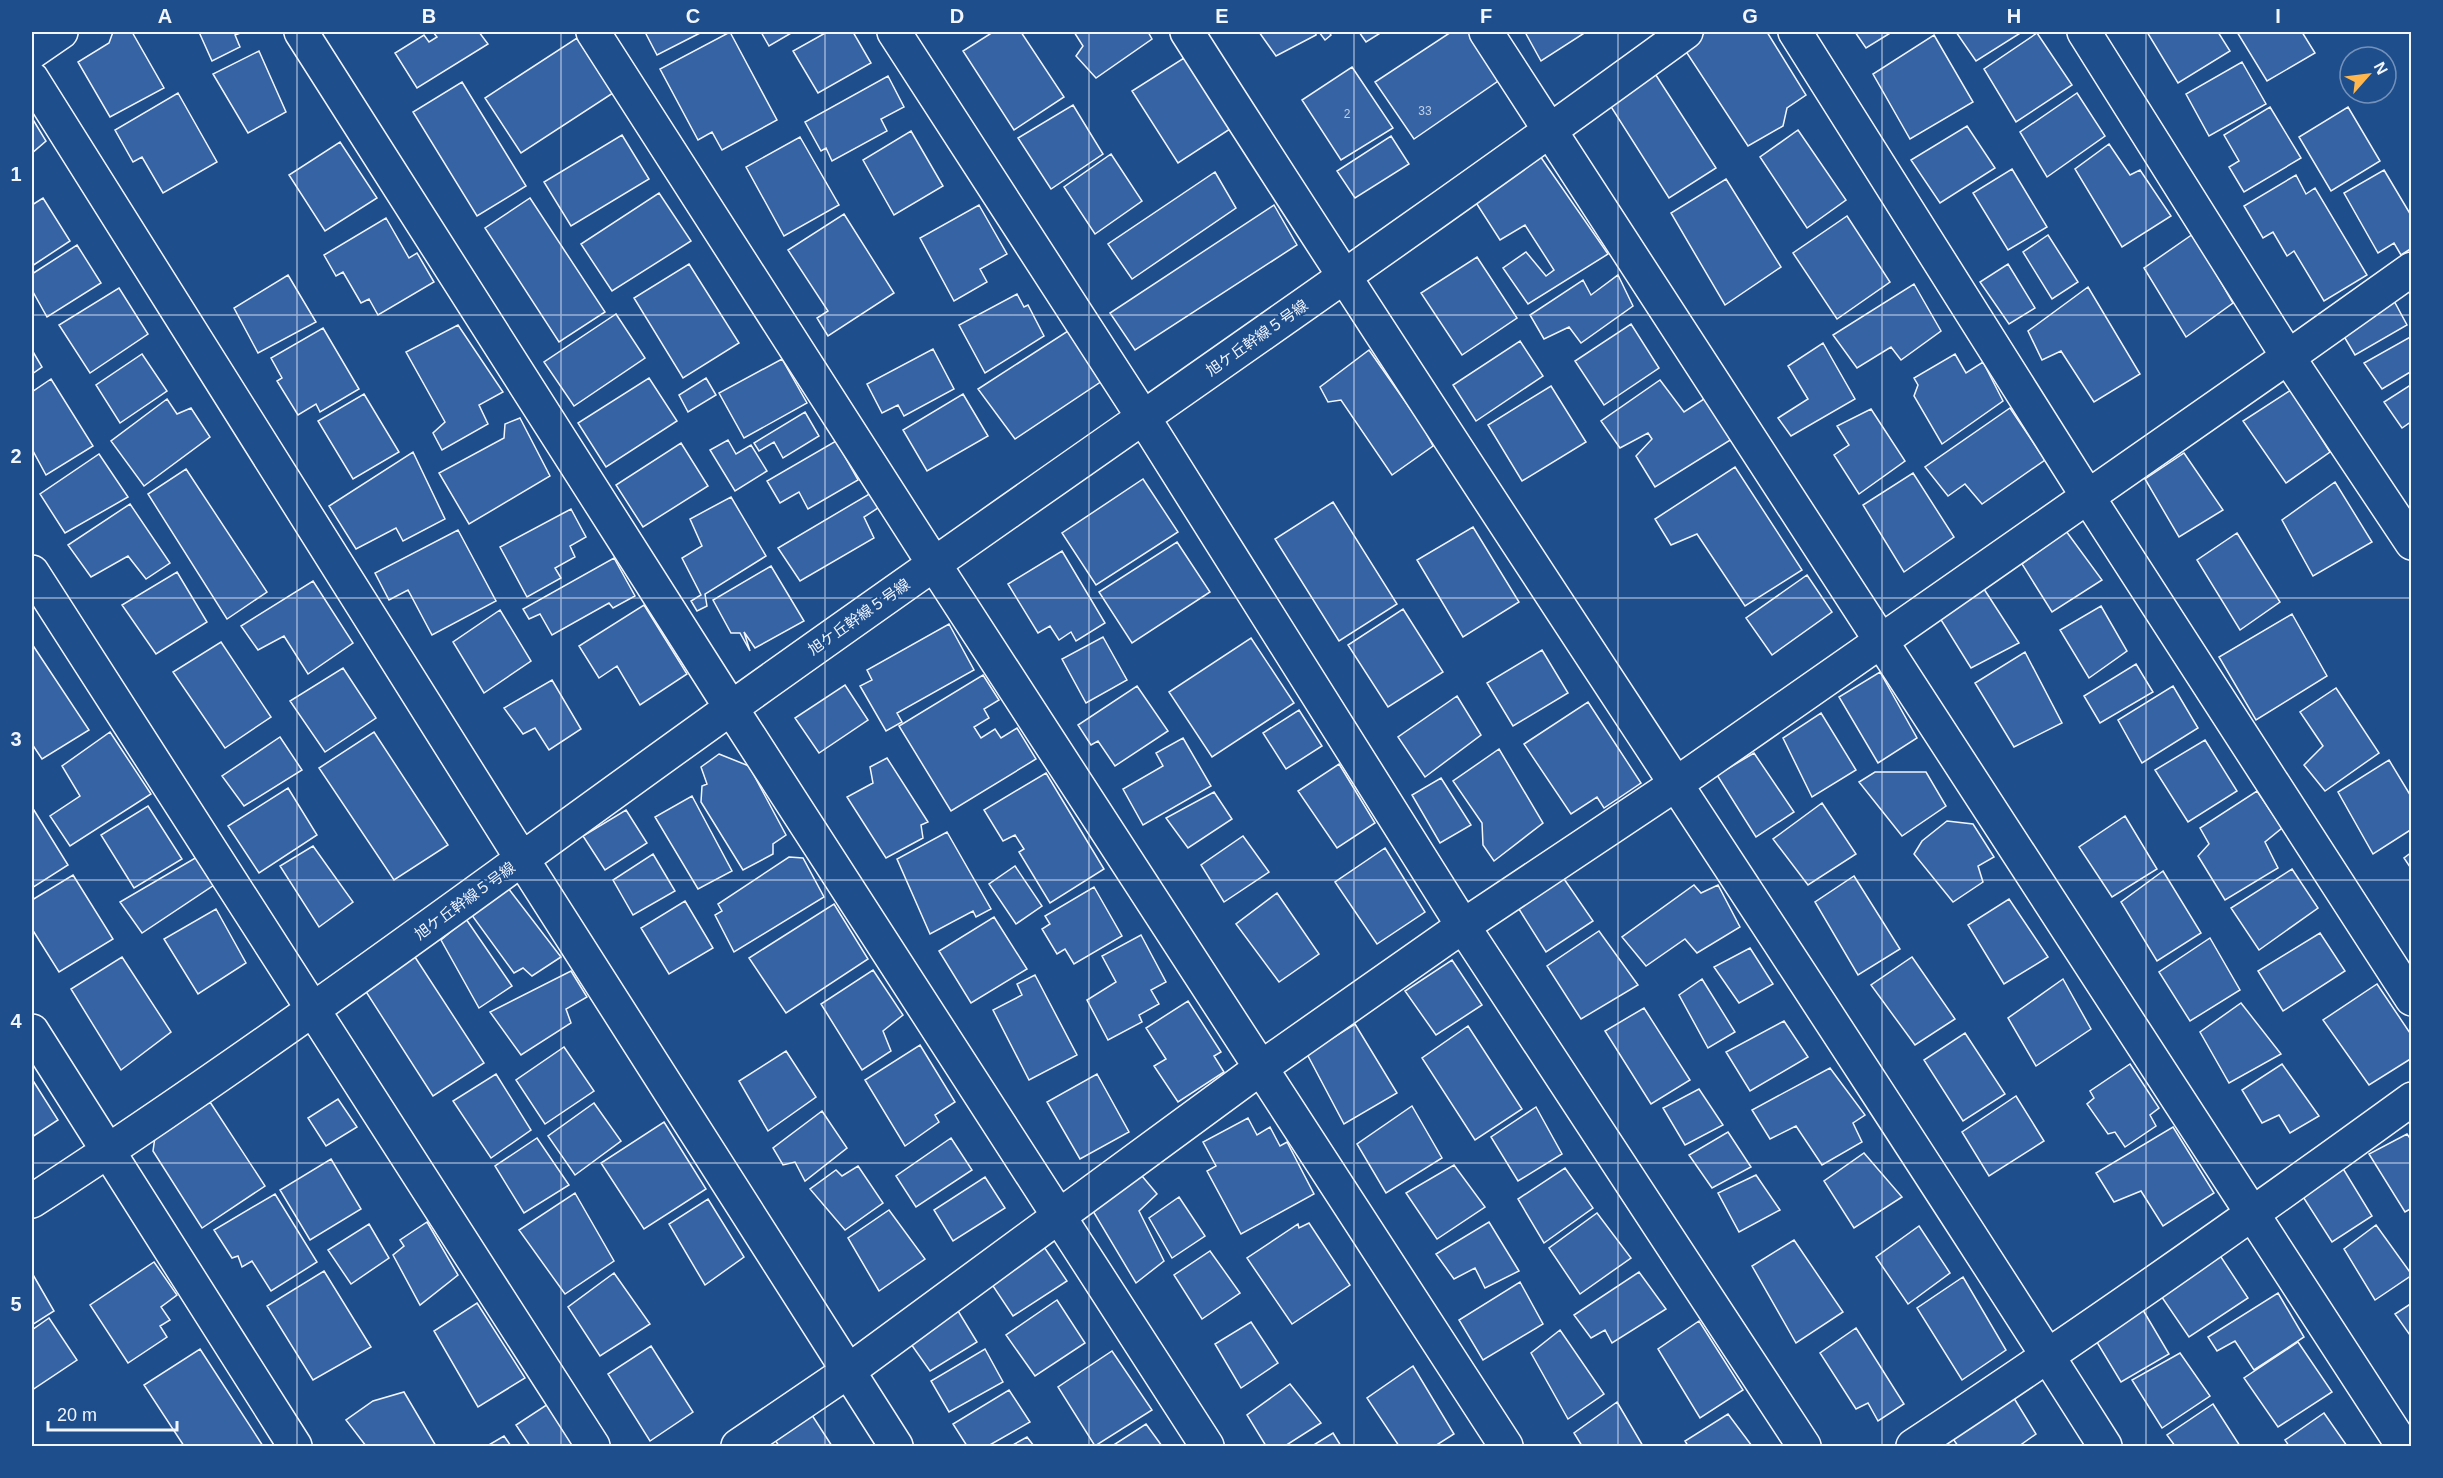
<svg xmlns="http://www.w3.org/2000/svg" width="2443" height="1478" viewBox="0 0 2443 1478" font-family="Helvetica,'Noto Sans JP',sans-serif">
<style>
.building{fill:#3563a3;stroke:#f2f6ff;stroke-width:1.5}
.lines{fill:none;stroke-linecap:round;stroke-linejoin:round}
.minor-casing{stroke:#f2f6ff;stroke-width:36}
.minor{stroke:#1f4e8c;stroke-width:33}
.grid{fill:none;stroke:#f2f6ff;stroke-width:1.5;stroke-opacity:0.55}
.labels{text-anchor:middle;stroke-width:4.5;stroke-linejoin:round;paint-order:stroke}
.number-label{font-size:12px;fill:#c3d1e8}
.street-label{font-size:15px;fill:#f2f6ff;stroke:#1f4e8c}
.neatline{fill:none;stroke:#f2f6ff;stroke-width:2}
.grid-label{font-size:20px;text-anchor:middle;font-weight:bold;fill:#f2f6ff}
</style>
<rect width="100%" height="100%" fill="#1f4e8c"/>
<path class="building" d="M113 32H132L164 88 110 117 78 62 109 43Z
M199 32H243L235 35 240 47 212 61Z
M433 32H479L488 44 417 88 395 53 424 35 429 42 437 37Z
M645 32H702L657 55Z
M730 32 777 120 722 150 712 132 698 140 660 69Z
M761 32H793L769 46Z
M827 32H853L871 63 818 93 793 51Z
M993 32H1021L1064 97 1014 130 963 51Z
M1074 32H1148L1152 39 1096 78 1076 56 1083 46Z
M1259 32H1316V35L1276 56Z
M1319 32H1329L1331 35 1325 40Z
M1359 32H1382L1366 42Z
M1451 32H1471L1501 79 1414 139 1375 82Z
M1525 32H1586L1541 61Z
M1706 32H1767L1806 95 1787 108 1783 126 1748 146 1683 47Z
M1855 32H1892L1866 48Z
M1956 32H2022L1976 61Z
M2147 32H2218L2230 51 2178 83Z
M2237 32H2302L2315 53 2267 81Z
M2037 33 2072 85 2016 122 1984 69Z
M1934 35 1973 102 1910 139 1873 74Z
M577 38 613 93 521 153 485 98Z
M259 51 286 112 248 133 213 74Z
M1184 58 1230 129 1178 163 1132 91Z
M2242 62 2266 104 2209 136 2186 94Z
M1352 67 1393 128 1341 160 1302 100Z
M1652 69 1716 168 1669 198 1608 102Z
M888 76 904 107 881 119 887 131 832 161 826 148 821 151 805 122Z
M462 82 526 186 477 216 413 112Z
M178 93 217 162 163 193 142 157 133 162 115 130Z
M2077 93 2105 136 2047 177 2020 132Z
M1073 105 1103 154 1051 189 1018 138Z
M2270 107 2301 158 2244 192 2229 167 2239 161 2224 135Z
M2348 107 2380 161 2331 191 2299 137Z
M32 118 46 141 32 153Z
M1967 126 1995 168 1940 203 1911 160Z
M1798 130 1846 200 1807 228 1760 157Z
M911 131 943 186 894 215 863 160Z
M622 135 649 179 571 226 544 182Z
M1391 136 1409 164 1355 198 1337 171Z
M800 137 839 205 784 236 746 167Z
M340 142 377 198 325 231 289 175Z
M2109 144 2130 175 2140 170 2171 216 2122 247 2075 169Z
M1111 154 1142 201 1095 234 1064 187Z
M1540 156 1608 254 1528 304 1503 268 1526 252 1546 276 1554 270 1525 225 1500 240 1473 198Z
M2012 169 2047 227 2008 250 1973 193Z
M2384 170 2412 217V248L2401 255 2394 243 2378 253 2344 193Z
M1215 172 1236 208 1132 279 1108 244Z
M2296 175 2306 194 2315 188 2367 275 2324 301 2294 251 2287 256 2273 232 2263 238 2244 206Z
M1726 179 1781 267 1725 305 1671 213Z
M659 193 691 241 612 291 581 244Z
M43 198 70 241 32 266V205Z
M530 198 605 312 559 342 485 228Z
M979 205 1007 254 980 269 987 282 954 301 920 238Z
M1274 205 1297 245 1135 350 1110 313Z
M844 214 894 293 828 336 817 318 828 311 788 250Z
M1847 216 1890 282 1837 319 1793 253Z
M386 218 409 258 417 253 434 282 378 315 369 299 361 303 343 272 336 276 324 255Z
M2193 234 2233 303 2186 337 2144 268Z
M2048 235 2078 282 2052 299 2023 252Z
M77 245 101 283 47 317 32 290V274Z
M1477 257 1517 318 1462 355 1421 293Z
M689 264 739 343 683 378 634 298Z
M2008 264 2035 308 2009 324 1980 282Z
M288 275 316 322 258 353 234 308Z
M1618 275 1633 306 1581 343 1569 327 1544 339 1530 315 1583 280 1591 295Z
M1914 284 1941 331 1901 360 1891 347 1857 368 1833 335Z
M2088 287 2140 374 2094 402 2061 351 2042 360 2028 331Z
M119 288 148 334 90 373 59 325Z
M1017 294 1024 307 1028 305 1044 336 985 373 959 325Z
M2393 299 2407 325 2355 355 2339 328Z
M616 314 645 358 574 406 544 362Z
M1631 324 1659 368 1604 405 1575 361Z
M458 325 503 392 479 405 488 424 442 450 433 433 445 422 406 352Z
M323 328 359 389 320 412 316 404 298 415 277 381 282 378 271 358Z
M1071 329 1102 381 1015 439 978 389Z
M2412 336V371L2382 389 2364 363Z
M1520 341 1543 376 1476 421 1453 385Z
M1823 343 1855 399 1791 436 1778 418 1808 399 1788 366Z
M933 349 954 389 904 416 898 405 882 413 867 384Z
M32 350 42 367 32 374Z
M1369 350 1423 427 1433 446 1392 475 1341 400 1328 402 1320 387Z
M142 354 167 391 120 423 96 385Z
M1955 354 1966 373 1983 362 2003 401 1942 444 1914 396 1918 385 1914 378Z
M782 359 807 403 744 438 719 393Z
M649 378 677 421 606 467 578 423Z
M706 378 716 395 688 412 679 395Z
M51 379 93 446 46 475 32 449V392Z
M1660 380 1684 412 1707 397 1732 439 1655 487 1636 456 1652 439 1648 433 1620 448 1601 421Z
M2412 384V421L2402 428 2384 402Z
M1551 386 1586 442 1522 481 1488 425Z
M2291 390 2330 452 2286 483 2243 421Z
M364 394 399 452 353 479 318 421Z
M963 394 988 436 927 471 903 430Z
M167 399 177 414 191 408 210 437 144 486 111 441Z
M2010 408 2045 460 1982 504 1965 484 1948 496 1925 467Z
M1871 409 1905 461 1859 494 1834 455 1849 445 1837 426Z
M805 412 819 436 783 458 774 442 759 451 754 443Z
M520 418 550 476 469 524 439 473 504 438 505 424Z
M728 440 736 454 751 445 767 471 735 491 710 450Z
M836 441 858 480 808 509 799 492 780 503 767 481Z
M681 443 708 486 643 527 616 485Z
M413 452 445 519 403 541 396 528 356 549 329 506Z
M2184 453 2223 510 2179 537 2145 479Z
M99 454 128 497 65 533 40 494Z
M1735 467 1802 570 1745 606 1697 534 1671 545 1655 519Z
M186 469 267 592 227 619 148 494Z
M1913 473 1954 537 1904 572 1863 505Z
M1143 479 1178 532 1096 585 1062 533Z
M2335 482 2372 542 2313 576 2282 520Z
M871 493 878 508 864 517 874 538 800 581 778 548Z
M731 497 766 556 705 594 707 606 697 611 691 601 701 595 682 558 702 546 690 519Z
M1333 502 1397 604 1339 641 1275 539Z
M130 504 170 563 146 579 128 556 91 577 68 545Z
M571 509 586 537 570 546 575 557 555 568 561 578 527 597 500 547Z
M1473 527 1519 602 1463 637 1417 560Z
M458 530 496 601 432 635 408 590 389 600 375 573Z
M2066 531 2102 580 2052 612 2022 564Z
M2237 533 2280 602 2240 630 2197 560Z
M1177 542 1210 592 1132 643 1099 592Z
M1062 551 1105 623 1076 641 1071 632 1059 640 1050 626 1038 633 1008 584Z
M614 558 635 596 613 608 609 603 552 635 540 614 529 619 523 609Z
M771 566 804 621 755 648 744 632 750 651 740 633H731L713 600Z
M177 572 207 622 156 654 122 605Z
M1807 575 1832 612 1772 655 1746 618Z
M313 581 353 643 308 674 284 636 258 650 241 626Z
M1982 586 2019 643 1971 668 1938 615Z
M644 605 687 674 640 705 617 666 599 678 579 646Z
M2101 606 2127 651 2089 678 2060 630Z
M1403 609 1443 672 1388 707 1348 645Z
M500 610 531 661 484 693 453 642Z
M2292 614 2327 676 2256 720 2219 657Z
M949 624 974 670 897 713 902 722 886 731 860 686 872 680 867 670Z
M1103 637 1127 680 1086 703 1062 659Z
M1251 638 1294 703 1212 757 1169 692Z
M221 642 271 717 225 748 173 672Z
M32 644 89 730 42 759 32 744Z
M1542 650 1568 693 1513 726 1487 683Z
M2025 652 2062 723 2014 747 1975 683Z
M2136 664 2153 692 2100 723 2084 696Z
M343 668 376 718 325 752 290 701Z
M1880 672 1917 738 1878 763 1839 697Z
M983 675 999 700 984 709 989 718 974 727 981 738 995 729 1001 738 1017 728 1036 759 951 811 899 726Z
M552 680 581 729 549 750 535 728 523 734 504 708Z
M845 685 868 720 819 753 795 718Z
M1137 686 1168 731 1115 766 1098 741 1091 745 1078 725Z
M2173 686 2198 728 2142 763 2118 720Z
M2336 688 2379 753 2325 791 2304 765 2323 746 2300 712Z
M1457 696 1481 735 1425 777 1398 737Z
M1588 702 1641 783 1604 808 1597 797 1571 814 1524 744Z
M1299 710 1322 746 1286 769 1263 733Z
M1821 713 1856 770 1812 797 1783 738Z
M110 732 151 794 70 846 50 816 80 796 62 766Z
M374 732 448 845 394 880 319 768Z
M280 737 302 770 244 806 222 776Z
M1183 738 1211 786 1143 825 1123 789 1163 766 1156 753Z
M2205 740 2237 791 2188 822 2155 770Z
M1499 749 1543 823 1494 861 1483 845 1482 823 1453 781Z
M1754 753 1794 812 1756 837 1717 775Z
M719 754 749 766 786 835 773 844V854L743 870 701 802 702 786 707 784 701 767Z
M887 758 928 822 921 825 923 838 886 858 847 797 873 783 870 767Z
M2389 760 2412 798V829L2373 854 2338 792Z
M1339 764 1375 823 1337 848 1298 791Z
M1875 772H1926L1946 806 1902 836 1859 782Z
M1046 773 1104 869 1050 903 1019 852 1024 849 1015 835 1003 841 984 810Z
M1441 778 1471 825 1440 843 1412 795Z
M288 788 317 835 259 873 228 826Z
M2257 791 2282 828 2265 842 2278 868 2225 900 2198 856 2209 844 2200 828Z
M1214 792 1232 819 1188 848 1166 818Z
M692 796 732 871 698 889 655 817Z
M1822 803 1856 854 1808 885 1773 839Z
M148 806 182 859 134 888 101 835Z
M32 807 68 865 32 888Z
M626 810 647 843 605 870 583 836Z
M2125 816 2157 869 2112 897 2079 847Z
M1947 821 1973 824 1994 857 1978 866 1983 882 1953 902 1914 854 1922 841Z
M947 832 991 909 976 917 973 911 930 934 897 859Z
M1243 836 1269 872 1224 902 1201 865Z
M313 846 353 902 319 927 280 866Z
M1385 848 1425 912 1377 944 1335 882Z
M2412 852V870L2404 858Z
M653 854 675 891 633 915 613 880Z
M197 857 217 883 142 933 120 902Z
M789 857 803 858 824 897 734 952 715 915 722 911 718 904Z
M1015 866 1042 906 1016 924 989 884Z
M2292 869 2318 908 2259 950 2231 908Z
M2163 871 2201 933 2157 961 2121 902Z
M73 875 113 939 59 972 32 929V900Z
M1562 876 1593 921 1546 952 1517 906Z
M1854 876 1900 949 1858 975 1815 902Z
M1694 885 1701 893 1718 885 1740 927 1697 953 1685 939 1646 966 1622 937Z
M1094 887 1122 936 1074 964 1065 949 1057 954 1042 929 1050 924 1045 916Z
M508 888 561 957 532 976 523 968 514 973 471 914Z
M1277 893 1319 954 1279 982 1236 924Z
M2009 899 2048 957 2004 984 1968 925Z
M685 901 713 948 669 974 641 928Z
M834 904 868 959 786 1013 749 958Z
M216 909 246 963 198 994 164 939Z
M994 917 1027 969 971 1003 939 951Z
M466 919 512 986 479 1008 441 940Z
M1599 931 1638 985 1581 1019 1547 966Z
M2320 933 2345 971 2283 1011 2258 971Z
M1141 935 1166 982 1151 990 1159 1004 1139 1015 1142 1022 1108 1040 1087 1000 1116 982 1102 956Z
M2210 938 2240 990 2190 1021 2159 972Z
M1750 948 1773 984 1739 1003 1714 967Z
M413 954 484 1063 433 1096 363 987Z
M122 957 171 1032 121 1070 71 989Z
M1912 957 1955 1019 1915 1045 1871 985Z
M1452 960 1482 1005 1436 1035 1405 991Z
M873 970 903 1015 883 1031 891 1051 862 1070 821 1004Z
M571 971 587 997 566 1009 571 1023 521 1055 490 1012Z
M1035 975 1077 1055 1029 1080 993 1010 1022 995 1017 984Z
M1702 979 1735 1032 1708 1048 1679 995Z
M2063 979 2091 1029 2036 1066 2008 1018Z
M2377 984 2412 1036V1058L2369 1085 2323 1020Z
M1188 1001 1221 1052 1214 1056 1224 1072 1178 1102 1154 1066 1166 1059 1146 1028Z
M2241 1003 2281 1054 2229 1083 2200 1032Z
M1644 1008 1690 1080 1651 1104 1605 1031Z
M1784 1021 1808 1057 1750 1091 1726 1052Z
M1355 1024 1397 1093 1344 1124 1307 1054Z
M1468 1026 1522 1109 1475 1140 1422 1058Z
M1965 1033 2005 1094 1963 1121 1924 1060Z
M920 1045 955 1102 935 1115 939 1122 905 1146 865 1080Z
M564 1047 594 1091 545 1124 516 1080Z
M786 1051 816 1097 768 1131 739 1081Z
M2130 1064 2159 1108 2150 1115 2156 1126 2125 1147 2115 1132 2108 1134 2087 1104 2094 1098 2090 1091Z
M2282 1064 2319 1116 2290 1133 2279 1115 2262 1123 2242 1090Z
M1830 1068 1865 1115 1853 1123 1862 1142 1822 1165 1796 1126 1770 1139 1752 1110Z
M496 1074 531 1130 491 1158 453 1101Z
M1097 1074 1129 1132 1080 1159 1047 1102Z
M32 1079 58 1120 32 1137Z
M1699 1089 1723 1125 1685 1145 1663 1108Z
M2016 1096 2044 1141 1989 1176 1962 1132Z
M338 1099 357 1127 326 1146 308 1118Z
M210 1102 265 1186 202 1228 153 1151 155 1137Z
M594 1103 621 1141 575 1175 548 1136Z
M1412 1106 1442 1158 1386 1193 1357 1144Z
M1536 1107 1562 1154 1518 1181 1491 1137Z
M822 1111 847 1148 805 1181 795 1162 783 1165 773 1148Z
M1248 1118 1257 1135 1270 1127 1280 1146 1287 1142 1314 1194 1241 1234 1207 1171 1216 1166 1203 1142Z
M664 1122 706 1189 644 1229 601 1163Z
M2173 1127 2214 1193 2163 1226 2141 1191 2114 1202 2096 1173Z
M1728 1132 1751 1167 1712 1188 1689 1155Z
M2407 1134 2412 1141V1208L2405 1212 2369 1154Z
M537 1138 569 1185 524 1213 495 1166Z
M951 1138 972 1170 916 1207 896 1176Z
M1864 1153 1902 1197 1854 1228 1824 1181Z
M331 1159 361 1209 310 1240 280 1190Z
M2339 1162 2372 1216 2332 1242 2298 1189Z
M1454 1165 1485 1207 1437 1239 1406 1193Z
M858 1166 883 1203 845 1230 810 1189 836 1170 842 1176Z
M1565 1168 1593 1208 1544 1243 1518 1199Z
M1137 1170 1157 1194 1139 1211 1164 1261 1136 1283 1087 1201Z
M1756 1175 1780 1210 1739 1232 1718 1193Z
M985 1177 1005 1208 953 1241 934 1210Z
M575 1193 614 1261 565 1294 519 1230Z
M275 1194 317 1262 271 1291 252 1261 242 1267 238 1256 232 1258 214 1230Z
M1179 1197 1205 1236 1172 1258 1149 1218Z
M708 1199 744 1257 705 1285 669 1224Z
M889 1210 925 1259 879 1291 848 1238Z
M1597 1213 1631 1258 1580 1294 1549 1248Z
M427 1222 458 1275 420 1305 393 1255 404 1246 400 1240Z
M1489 1222 1519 1271 1485 1288 1475 1268 1454 1279 1436 1254Z
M1309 1223 1350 1285 1292 1324 1247 1258 1298 1224 1299 1228Z
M369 1224 389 1258 351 1284 328 1250Z
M2376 1225 2412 1275 2375 1300 2344 1249Z
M1919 1226 1950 1273 1908 1304 1876 1257Z
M1794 1240 1843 1312 1796 1343 1752 1266Z
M1040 1241 1067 1281 1013 1316 989 1280Z
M1210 1251 1240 1293 1202 1319 1174 1275Z
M2217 1251 2248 1298 2189 1337 2157 1290Z
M154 1262 177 1295 161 1307 170 1320 160 1326 167 1337 128 1363 90 1305Z
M324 1271 371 1347 313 1380 267 1306Z
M1639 1272 1666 1309 1612 1343 1605 1330 1591 1338 1574 1315Z
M32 1273 54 1311 32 1325Z
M614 1273 650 1324 600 1356 568 1307Z
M1963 1277 2006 1350 1962 1380 1917 1308Z
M1520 1282 1543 1324 1483 1360 1459 1320Z
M2278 1293 2304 1337 2254 1370 2235 1341 2217 1351 2208 1337Z
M1057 1300 1085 1343 1035 1376 1006 1335Z
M477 1303 525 1378 478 1407 434 1331Z
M2412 1303V1338L2395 1314Z
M955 1306 977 1342 930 1371 906 1337Z
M2143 1310 2169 1354 2121 1382 2095 1339Z
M49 1318 77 1360 32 1390V1330Z
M1699 1321 1743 1390 1700 1418 1658 1349Z
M1251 1322 1278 1363 1241 1388 1215 1344Z
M1856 1328 1904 1404 1878 1421 1868 1403 1856 1409 1820 1353Z
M1560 1330 1604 1394 1568 1419 1531 1353Z
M2298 1342 2332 1392 2278 1427 2244 1378Z
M651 1346 693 1412 650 1441 608 1374Z
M200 1349 263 1446H184L144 1385Z
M985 1349 1003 1382 949 1412 931 1381Z
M1112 1351 1152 1410 1095 1446 1058 1387Z
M2180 1353 2210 1396 2162 1428 2132 1380Z
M1413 1366 1454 1434 1435 1446H1399L1367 1398Z
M1290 1384 1321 1423 1285 1446H1266L1247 1415Z
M1009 1390 1030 1422 988 1446H967L953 1424Z
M404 1392 436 1446H366L346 1420 373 1401Z
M2012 1395 2036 1434 2019 1446H1958L1951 1436Z
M1617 1402 1643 1446H1582L1574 1433Z
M548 1404 577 1446H530L516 1425Z
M2213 1404 2240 1446H2175L2167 1435Z
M808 1409 832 1446H779L771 1434Z
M2324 1413 2347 1446H2289L2285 1440Z
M1728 1414 1752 1446H1688L1685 1441Z
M1146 1424 1162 1446H1112Z
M1333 1433 1341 1446H1312Z
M504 1436 511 1446H487Z
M1027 1437 1034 1446H1011Z"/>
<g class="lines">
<g class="minor-casing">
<path id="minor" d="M301 32 731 708 1207 1446
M593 32 934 564 1506 1446
M894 32 1143 417 1463 926 1804 1446
M1187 32C1489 506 1804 972 2105 1446
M1486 32 2403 1446
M1795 32 2088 497 2412 999
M2084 32 2288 357 2412 543
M32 52 61 32
M32 79 522 859 896 1446
M32 572 593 1446
M32 1031 295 1446
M32 1201C271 1046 499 874 731 708 1048 481 1371 262 1686 32
M738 1446 847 1372 1262 1067 1463 926 1676 784 2288 357 2412 269
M1913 1446C2082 1335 2248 1218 2412 1099"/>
</g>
<use href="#minor" class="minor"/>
</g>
<path class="grid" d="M297 32V1446M561 32V1446M825 32V1446M1089 32V1446M1354 32V1446M1618 32V1446M1882 32V1446M2146 32V1446M32 315H2412M32 598H2412M32 880H2412M32 1163H2412"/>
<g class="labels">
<g class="number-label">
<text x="1425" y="115">33</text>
<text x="1347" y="118">2</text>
</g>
<g class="street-label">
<text transform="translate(1257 338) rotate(-35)" y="5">旭ケ丘幹線５号線</text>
<text transform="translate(859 617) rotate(-35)" y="5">旭ケ丘幹線５号線</text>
<text transform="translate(465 901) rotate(-36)" y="5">旭ケ丘幹線５号線</text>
</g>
</g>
<rect width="2443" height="1478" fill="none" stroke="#1f4e8c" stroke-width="66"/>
<g transform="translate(2368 75) rotate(62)"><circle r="28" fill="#1f4e8c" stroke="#7391ba" stroke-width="1.5"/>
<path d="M0-4.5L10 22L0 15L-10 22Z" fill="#ffb74d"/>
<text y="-9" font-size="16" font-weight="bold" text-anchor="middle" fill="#f2f6ff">N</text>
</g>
<path d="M48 1421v9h129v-9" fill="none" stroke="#f2f6ff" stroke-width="3"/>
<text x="57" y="1421" font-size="18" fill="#f2f6ff" stroke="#1f4e8c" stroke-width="4.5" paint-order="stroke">20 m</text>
<rect x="33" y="33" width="2377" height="1412" class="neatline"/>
<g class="grid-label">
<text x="165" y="23">A</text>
<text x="429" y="23">B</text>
<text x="693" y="23">C</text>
<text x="957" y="23">D</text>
<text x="1222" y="23">E</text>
<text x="1486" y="23">F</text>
<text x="1750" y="23">G</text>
<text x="2014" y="23">H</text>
<text x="2278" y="23">I</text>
<text x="16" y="181">1</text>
<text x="16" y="463">2</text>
<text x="16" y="746">3</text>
<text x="16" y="1028">4</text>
<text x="16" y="1311">5</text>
</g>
</svg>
